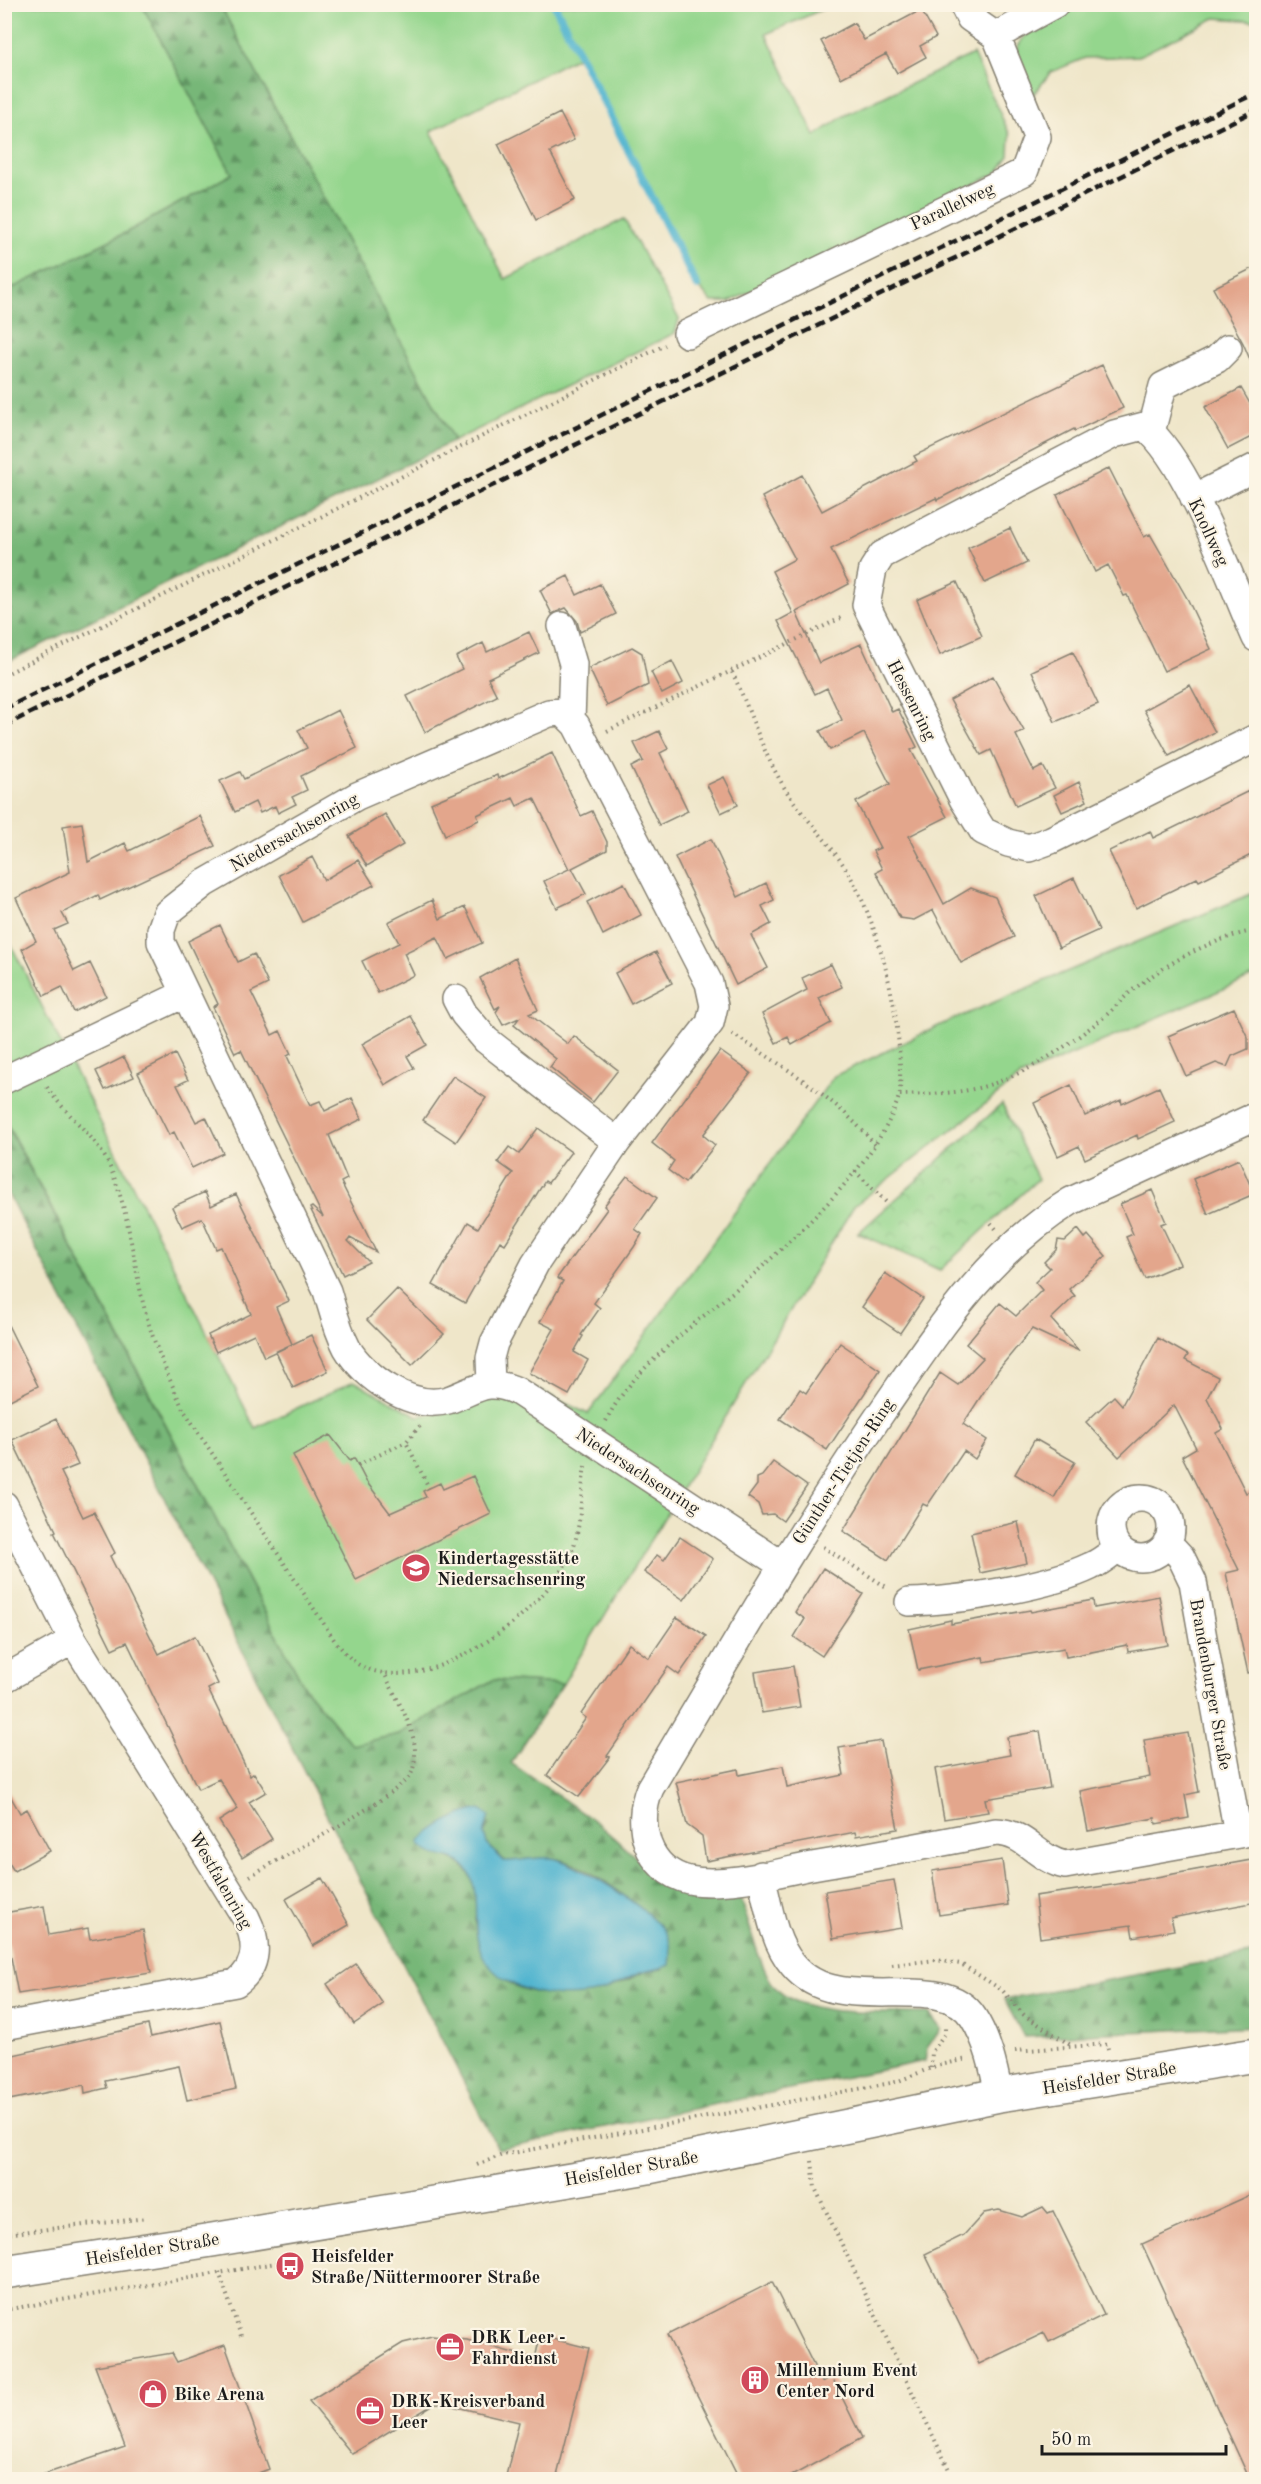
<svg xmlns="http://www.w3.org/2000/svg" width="1261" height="2484" viewBox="0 0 1261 2484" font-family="'Old Standard TT',serif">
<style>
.green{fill:#94d68d;stroke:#587954;stroke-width:1.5}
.forest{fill:url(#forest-firs);stroke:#4a6a4a;stroke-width:1.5;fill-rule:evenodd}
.park{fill:url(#park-crowns);stroke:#587954;stroke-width:1.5}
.water{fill:#50b4cf;stroke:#366876;stroke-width:1.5}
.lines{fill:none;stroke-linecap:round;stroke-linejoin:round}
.stream{stroke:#50b4cf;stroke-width:8}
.building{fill:#e3a68c}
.minor-casing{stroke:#868172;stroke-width:30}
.major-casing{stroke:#868172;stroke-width:36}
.path{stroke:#868172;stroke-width:4;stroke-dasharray:1.5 4.5;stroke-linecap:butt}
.minor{stroke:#fff;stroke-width:27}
.major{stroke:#fff;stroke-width:33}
.rail{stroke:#1c1c1c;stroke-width:4.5;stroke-dasharray:9 4.5;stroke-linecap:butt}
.labels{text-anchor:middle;stroke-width:4.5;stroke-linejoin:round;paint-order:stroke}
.street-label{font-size:18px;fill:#1c1c1c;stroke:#fcf5e5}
.poi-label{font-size:18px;font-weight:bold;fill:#1c1c1c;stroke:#fcf5e5;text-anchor:start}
</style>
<defs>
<pattern id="forest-firs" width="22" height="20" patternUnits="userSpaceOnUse" patternTransform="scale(1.5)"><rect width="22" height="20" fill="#77b778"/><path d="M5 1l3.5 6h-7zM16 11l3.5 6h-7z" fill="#619462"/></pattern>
<pattern id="park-crowns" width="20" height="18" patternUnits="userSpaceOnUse" patternTransform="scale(1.5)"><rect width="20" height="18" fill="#94d68d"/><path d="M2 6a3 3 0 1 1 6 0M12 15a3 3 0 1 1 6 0" fill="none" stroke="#7fb779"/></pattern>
</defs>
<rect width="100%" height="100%" fill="#fcf5e5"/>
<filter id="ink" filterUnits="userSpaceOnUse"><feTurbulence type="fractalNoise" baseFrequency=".0167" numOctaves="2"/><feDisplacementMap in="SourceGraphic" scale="12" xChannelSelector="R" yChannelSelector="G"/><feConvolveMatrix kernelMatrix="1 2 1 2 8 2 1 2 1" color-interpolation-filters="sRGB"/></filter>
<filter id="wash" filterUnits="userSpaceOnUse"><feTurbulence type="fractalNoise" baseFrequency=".008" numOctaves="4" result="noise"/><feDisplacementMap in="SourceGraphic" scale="24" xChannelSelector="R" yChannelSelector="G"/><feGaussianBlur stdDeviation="1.35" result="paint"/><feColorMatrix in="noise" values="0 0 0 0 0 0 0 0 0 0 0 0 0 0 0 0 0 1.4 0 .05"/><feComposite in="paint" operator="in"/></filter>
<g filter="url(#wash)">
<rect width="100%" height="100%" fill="#efe6c9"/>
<path class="green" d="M5 5H142L232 174 127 232 5 292Z
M220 5H832L766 34 815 136 844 116 973 54 1010 135 1009 156 997 173 729 302H712L697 286 579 56 431 131 505 279 624 219 679 319 675 333 454 441Z
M1080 5H1256V21L1215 18 1139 56 1085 58 1051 72 1033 95C1028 87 1018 76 1016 67 1008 31 1054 18 1080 5Z
M1256 892V975L1020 1077 854 1206 563 1684 493 1680 399 1734 352 1745 305 1688 5 1120 4 931 255 1428 354 1381 418 1416 447 1412 520 1381 588 1414 834 1076 947 1022Z"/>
<path class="forest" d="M142 5H220L454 441 5 663V292L127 232 232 174Z
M4 1120 305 1688 352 1745 399 1734 493 1680 563 1684 511 1763 596 1822 667 1885 739 1891C747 1916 759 1967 774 1986 800 2019 889 2012 929 2013L941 2029 927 2048 925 2061 498 2149 5 1188ZM447 1823 488 1826 484 1834 487 1844 505 1861C520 1862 536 1856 551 1858 589 1862 633 1903 661 1926L663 1969C646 1969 636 1976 621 1983 588 1997 521 2003 496 1971 490 1964 476 1933 475 1925 474 1921 476 1916 476 1912 477 1890 473 1866 451 1859L434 1829Z
M1256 1953V2026L1024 2037 1004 1999Z"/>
<path class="park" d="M1002 1104 1038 1179 940 1270 858 1233Z"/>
<path class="water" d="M481 1809 489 1816 484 1834 487 1844 504 1861C520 1862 536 1856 551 1858 576 1861 654 1912 666 1933 672 1943 671 1954 670 1965 661 1970 650 1969 640 1973 626 1978 613 1988 598 1992 562 2002 502 1993 483 1956 469 1929 482 1899 469 1872 459 1852 430 1861 419 1843 430 1827 462 1812 481 1809Z"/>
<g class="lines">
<path class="stream" d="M554 4 697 286"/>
</g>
<g id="blocks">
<path class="building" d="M921 10 936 37 920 46 926 57 897 73 886 54 841 78 821 41 854 23 864 40Z
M560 113 574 140 550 152 575 200 536 220 498 144Z
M1257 266V376L1243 343 1213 288Z
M1102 365 1123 408 1075 431 1074 429 937 500 936 498 831 549 849 584 796 612 819 663 861 644 892 712 898 709 917 747 911 750 947 817 909 836 944 904 971 888 995 897 1014 937 961 963 933 910 914 920 900 918 876 872 882 869 873 851 880 848 856 802 890 784 864 733 830 750 820 731 842 720 827 688 815 694 778 621 793 613 772 571 795 559 762 497 802 475 822 511 917 461 914 456Z
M1241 388 1257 416V434L1228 449 1205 407Z
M1109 468 1144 537 1150 534 1188 600 1211 649 1164 671 1127 595 1124 596 1108 565 1095 572 1057 495Z
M1010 528 1027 563 985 583 968 548Z
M568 576 577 595 600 584 616 614 580 632 577 621 566 608 552 614 540 590Z
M957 582 982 636 940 655 917 600Z
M529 632 539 653 488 678 497 696 425 732 407 696 462 669 456 657 483 643 487 652Z
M632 647 642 653 648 685 607 706 589 668Z
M1073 652 1098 704 1055 722 1032 671Z
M672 661 683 683 662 694 651 672Z
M993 676 1024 731 1016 735 1034 771 1043 766 1055 788 1016 806 991 750 981 755 950 700Z
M1190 685 1215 732 1169 756 1144 710Z
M338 710 357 748 301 776 307 790 292 797 296 804 278 813 275 806 260 813 255 802 235 812 220 781 240 772 244 779 307 748 298 730Z
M659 731 668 749 660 753 688 811 659 825 631 767 643 761 634 743Z
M552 753 581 816 592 811 607 842V850L572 868 586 894 557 908 544 881 569 869 534 798 517 806 513 798 477 815 479 820 445 835 431 803 497 775 498 779Z
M724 777 738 805 721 813 707 785Z
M1079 782 1087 801 1062 812 1054 795Z
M1257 787V852L1199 881 1197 878 1136 908 1109 851 1150 831 1153 838Z
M385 814 403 845 367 866 349 836Z
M200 816 215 846 100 900 98 895 62 913 68 924 54 930 74 971 90 963 106 996 74 1012 62 987 44 996 22 949 36 941 16 898 70 872 63 826 82 823 88 862 125 843 129 851Z
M711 839 738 897 766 883 774 900 762 906 771 924 751 935 768 968 736 985 675 857Z
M312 857 324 880 358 860 374 885 303 922 279 875Z
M1074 878 1099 930 1059 948 1036 896Z
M624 883 641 915 603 935 587 902Z
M432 900 440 919 465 907 482 943 448 959 437 937 404 953 414 975 378 993 362 961 399 943 388 922Z
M220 925 238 962 254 954 268 984 251 992 272 1035 280 1031 291 1054 287 1056 310 1105 320 1101 325 1111 352 1098 362 1119 329 1135 347 1179 341 1182 376 1252 350 1238 348 1241 369 1262 343 1275 310 1208 312 1207 323 1217 241 1050 235 1053 213 1007 218 1004 188 941Z
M656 952 672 983 631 1004 615 973Z
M515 958 538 1010 529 1014 568 1044 574 1036 618 1070 593 1102 550 1067 556 1059 514 1025 519 1018 503 1025 496 1012 500 1006 495 1009 480 978Z
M831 964 842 987 819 998 831 1023 792 1045 788 1037 776 1043 762 1014 807 990 802 978Z
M1234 1008 1248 1038V1049L1232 1056 1227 1067 1216 1063 1186 1076 1168 1036Z
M411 1016 427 1045 407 1056 414 1068 385 1085 362 1044Z
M720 1051 751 1073 703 1135 715 1145 685 1183 668 1170 674 1161 652 1143Z
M175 1054 188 1080 177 1085 196 1122 206 1117 223 1153 192 1168 174 1132 169 1135 138 1073Z
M124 1057 134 1077 105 1090 96 1071Z
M453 1076 486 1098 456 1142 423 1120Z
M1071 1085 1085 1116 1121 1100 1122 1104 1159 1087 1175 1122 1138 1139 1137 1135 1085 1159 1079 1146 1058 1156 1034 1103Z
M538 1128 571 1152 548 1183 545 1181 505 1244 500 1241 465 1303 433 1285 468 1222 478 1228 513 1173 498 1162 509 1147 519 1154Z
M1239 1159 1254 1194 1208 1214 1193 1179Z
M627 1176 657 1198 635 1229 642 1234 634 1247 594 1303 600 1308 581 1335 583 1336 574 1352 588 1360 569 1395 529 1373 554 1329 540 1322 563 1281 557 1278 607 1209 604 1206Z
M1152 1190 1166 1222 1161 1224 1180 1264 1145 1279 1126 1237 1133 1234 1120 1204Z
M205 1192 211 1206 236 1194 289 1301 276 1307 292 1344 264 1357 254 1334 216 1352 208 1335 251 1314 221 1247 216 1249 202 1218 182 1227 172 1207Z
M1078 1229 1085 1238 1088 1235 1106 1256 1069 1289 1075 1296 1051 1319 1079 1351 1032 1329 998 1370 963 1424 987 1440 975 1459 964 1451 927 1506 923 1504 888 1560 843 1531 940 1373 958 1385 983 1358 966 1344 1000 1303 1016 1316 1042 1290 1035 1282 1050 1268 1044 1262 1056 1250 1058 1240 1065 1241Z
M885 1273 923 1299 900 1333 862 1307Z
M397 1289 444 1334 412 1365 367 1320Z
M4 1317 38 1386 4 1403Z
M311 1335 328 1371 293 1388 276 1352Z
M1158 1338 1188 1355 1185 1360 1218 1377 1207 1398 1223 1429 1216 1433 1246 1493 1257 1488V1672L1248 1673 1226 1573 1239 1570 1182 1456 1196 1448 1174 1405 1119 1457 1086 1422 1114 1396 1122 1405Z
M840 1343 880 1370 827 1450 780 1419 800 1389 806 1393Z
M56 1419 78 1465 61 1472 83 1517 94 1512 115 1553 110 1556 159 1654 195 1636 218 1684 208 1689 250 1776 254 1773 266 1792 249 1802 272 1839 242 1858 219 1821 238 1809 219 1779 198 1789 127 1642 112 1649 54 1532 56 1531 12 1440Z
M330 1435 350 1461 354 1458 366 1481 390 1513 426 1497 423 1491 440 1483 443 1489 473 1476 491 1514 356 1580 293 1455Z
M1035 1439 1075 1462 1054 1498 1015 1474Z
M773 1462 807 1486 783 1521 773 1514 762 1515 758 1504 748 1497 757 1485V1478L762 1476Z
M1018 1522 1027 1563 980 1573 971 1533Z
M680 1537 713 1559 684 1600 644 1572 657 1555 664 1560Z
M823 1568 863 1594 822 1656 794 1637 805 1619 795 1612Z
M1159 1596 1168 1645 1128 1652 1127 1645 1066 1657 1064 1648 984 1662 983 1657 918 1670 909 1629 951 1620V1624L1030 1610 1031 1612 1093 1600 1094 1608Z
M677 1617 706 1636 679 1675 668 1667 607 1756 610 1757 579 1797 547 1775 586 1718 581 1714 629 1644 649 1658Z
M793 1666 800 1707 762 1713 755 1672Z
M1040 1731 1050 1788 985 1799 988 1812 944 1819 935 1769 1010 1755 1007 1737Z
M1188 1733 1199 1792 1185 1795 1189 1818 1156 1824 1155 1818 1088 1831 1080 1791 1150 1777 1144 1740Z
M881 1741 898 1829 856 1836 855 1832 706 1861 702 1836 687 1825 676 1782 738 1769 739 1775 783 1766 787 1787 844 1775 839 1748Z
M4 1785 20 1813 27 1809 50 1851 14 1871 4 1855Z
M1257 1859V1902L1171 1918 1174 1930 1133 1937 1131 1925 1040 1938 1035 1896 1112 1885Z
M1002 1860 1008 1905 939 1915 932 1871Z
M322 1878 349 1925 313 1946 286 1899Z
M894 1880 902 1928 833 1939 825 1891Z
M44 1906 49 1935 88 1928 90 1939 143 1930 151 1973 18 1994 9 1947 4 1937V1913Z
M356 1964 383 2004 354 2024 327 1984Z
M220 2021 236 2089 187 2100 179 2066 105 2081 107 2088 85 2093 84 2085 4 2101V2057L148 2025 151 2037Z
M1257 2192V2480H1250L1142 2244Z
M1043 2207 1048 2213 1053 2211 1104 2315 1049 2342 1044 2333 979 2364 925 2254 964 2235 984 2213 999 2210 1022 2217Z
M772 2282 822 2382 832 2377 862 2438 784 2480H740L667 2335Z
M432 2336 467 2340 535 2359 540 2336 589 2348 556 2480H505L519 2422 444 2404H434L352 2454 309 2401 403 2343Z
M225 2345 269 2469 240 2480H40L39 2476 125 2447 95 2366 172 2353 177 2362Z"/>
</g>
</g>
<g filter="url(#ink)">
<use href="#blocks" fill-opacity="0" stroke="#868172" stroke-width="1.5"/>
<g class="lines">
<g class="minor-casing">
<path id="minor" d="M963 4 970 18 996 36
M687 334 1024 172 1037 137 996 36 1055 4
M1151 432 1163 386 1217 359 1228 348
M1194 498 1256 467
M562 626 573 664 571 720
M1256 638C1232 584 1188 460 1144 426L1114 434 882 555 873 569 866 605 963 799 983 831 1008 843 1029 848 1051 840 1256 738
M456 999 464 1014 486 1040 617 1142
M4 1080 184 994
M1256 1116 1071 1201C986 1254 937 1332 881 1413 798 1534 725 1662 650 1788 635 1824 646 1870 689 1880 723 1887 773 1874 807 1867 870 1856 933 1844 996 1832 1025 1832 1038 1860 1065 1865L1256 1831
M491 1384 490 1358 494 1343 535 1264 617 1142 710 1023 714 1006 709 983 576 725 563 712 549 713 357 796 205 883 167 913 161 930V942L327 1291C333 1311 337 1329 347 1348 364 1377 412 1411 448 1400 477 1390 486 1377 517 1391L782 1565
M1111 1528a30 30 0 1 1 60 0a30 30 0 1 1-60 0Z
M4 1505 73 1640 246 1918C258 1942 259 1966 236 1983L4 2026
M1167 1542 1181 1557 1193 1582 1238 1834
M909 1602C957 1601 1048 1587 1091 1566 1101 1562 1110 1554 1118 1548
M4 1679 73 1640
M761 1875C768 1904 773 1942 793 1965 839 2021 940 1966 973 2017 988 2040 994 2069 999 2095"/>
</g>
<g class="major-casing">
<path id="major" d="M4 2272 212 2240 648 2167 999 2095 1256 2055"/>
</g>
<path class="path" d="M4 675 665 345
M607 731 843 617
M732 1034C783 1066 837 1098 875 1145
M47 1087C65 1115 95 1134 109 1165 128 1208 132 1253 142 1298 150 1336 167 1374 183 1409L335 1641C343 1650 350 1660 361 1666 429 1700 536 1617 568 1560 582 1534 580 1495 585 1466
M900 1095C926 1094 956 1094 982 1087 1026 1075 1068 1046 1104 1017 1116 1007 1125 995 1138 986 1173 959 1213 939 1256 930
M855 1171 889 1205
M991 1223 996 1229
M606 1421C635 1361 715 1311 764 1265 809 1224 882 1155 899 1096 901 1088 900 1077 900 1068 899 1005 877 913 840 860 821 832 796 810 780 780 760 746 749 707 732 672
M420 1426 406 1442 429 1488
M358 1465 406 1442
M823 1547 888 1588
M250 1876C278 1859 403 1795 412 1772 414 1767 415 1759 415 1754 416 1727 394 1696 384 1672
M892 1965 936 1960 961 1964 1002 1990 1024 2015 1072 2046
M1015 2051 1107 2044 1108 2049
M931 2068 932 2052 945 2033V2025
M812 2161 815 2188 954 2480
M477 2165 502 2155 896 2082 936 2066 967 2059
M4 2234 147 2218
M219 2272 242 2339
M4 2310 282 2262 297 2257"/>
<use href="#minor" class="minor"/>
<use href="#major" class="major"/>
<path class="rail" d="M4 709 1256 93
M4 726 1256 110"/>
</g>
</g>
<defs>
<g id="school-disc" transform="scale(1.5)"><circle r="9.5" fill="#d1495b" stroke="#fcf5e5"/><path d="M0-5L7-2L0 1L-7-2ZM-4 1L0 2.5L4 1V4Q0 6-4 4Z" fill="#fff"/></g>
<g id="bus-disc" transform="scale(1.5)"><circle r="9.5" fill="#d1495b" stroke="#fcf5e5"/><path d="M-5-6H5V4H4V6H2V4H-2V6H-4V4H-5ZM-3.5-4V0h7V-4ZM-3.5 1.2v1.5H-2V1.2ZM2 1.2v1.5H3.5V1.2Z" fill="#fff"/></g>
<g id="office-disc" transform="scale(1.5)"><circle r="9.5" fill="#d1495b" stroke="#fcf5e5"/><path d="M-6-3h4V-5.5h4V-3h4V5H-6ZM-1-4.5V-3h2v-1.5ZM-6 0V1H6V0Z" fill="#fff"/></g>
<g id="building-disc" transform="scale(1.5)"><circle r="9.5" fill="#d1495b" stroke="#fcf5e5"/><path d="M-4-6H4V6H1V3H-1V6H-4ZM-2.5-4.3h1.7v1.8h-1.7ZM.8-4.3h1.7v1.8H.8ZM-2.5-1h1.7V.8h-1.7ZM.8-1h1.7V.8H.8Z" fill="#fff"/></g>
<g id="shop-disc" transform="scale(1.5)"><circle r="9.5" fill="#d1495b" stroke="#fcf5e5"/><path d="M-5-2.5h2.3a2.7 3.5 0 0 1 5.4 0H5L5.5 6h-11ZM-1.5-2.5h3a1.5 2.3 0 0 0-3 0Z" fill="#fff"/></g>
</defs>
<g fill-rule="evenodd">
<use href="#school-disc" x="416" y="1568"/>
<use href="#bus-disc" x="290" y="2266"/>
<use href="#office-disc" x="450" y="2347"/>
<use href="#building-disc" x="755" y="2380"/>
<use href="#shop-disc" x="153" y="2394"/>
<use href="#office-disc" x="370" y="2411"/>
</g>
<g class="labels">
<g class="street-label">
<text transform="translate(952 206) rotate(-25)" y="6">Parallelweg</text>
<text transform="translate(1209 532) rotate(65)" y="6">Knollweg</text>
<text transform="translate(912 700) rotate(63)" y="6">Hessenring</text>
<text transform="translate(294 832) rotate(-29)" y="6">Niedersachsenring</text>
<text transform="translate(638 1471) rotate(33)" y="6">Niedersachsenring</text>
<text transform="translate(843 1471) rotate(-57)" y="6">Günther-Tietjen-Ring</text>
<text transform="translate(1211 1684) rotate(80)" y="6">Brandenburger Straße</text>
<text transform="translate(221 1880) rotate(60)" y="6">Westfalenring</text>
<text transform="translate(1109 2078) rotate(-9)" y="6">Heisfelder Straße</text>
<text transform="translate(631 2168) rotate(-10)" y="6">Heisfelder Straße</text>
<text transform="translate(152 2249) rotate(-9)" y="6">Heisfelder Straße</text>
</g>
<g class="poi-label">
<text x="437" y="1564">Kindertagesstätte<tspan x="437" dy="21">Niedersachsenring</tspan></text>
<text x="311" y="2262">Heisfelder<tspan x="311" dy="21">Straße/Nüttermoorer Straße</tspan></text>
<text x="471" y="2343">DRK Leer -<tspan x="471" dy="21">Fahrdienst</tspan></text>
<text x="776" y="2376">Millennium Event<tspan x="776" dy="21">Center Nord</tspan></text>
<text x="174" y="2400">Bike Arena</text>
<text x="391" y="2407">DRK-Kreisverband<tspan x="391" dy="21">Leer</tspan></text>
</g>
</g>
<rect width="1261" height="2484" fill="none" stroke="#fcf5e5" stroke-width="24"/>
<path d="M1042 2445v9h184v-9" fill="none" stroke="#1c1c1c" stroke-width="3"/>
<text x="1051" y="2445" font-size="18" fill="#1c1c1c" stroke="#fcf5e5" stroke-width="4.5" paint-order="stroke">50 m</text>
</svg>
